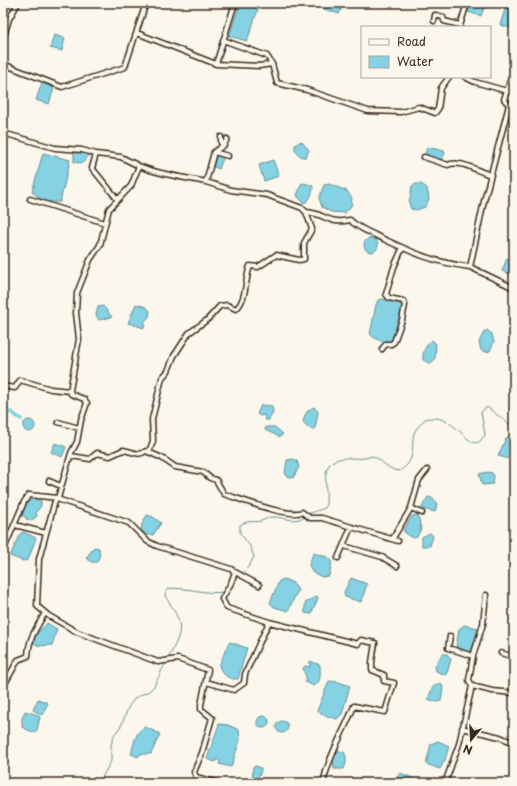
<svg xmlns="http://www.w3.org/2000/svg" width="517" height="786" viewBox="0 0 517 786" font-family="'Playpen Sans',sans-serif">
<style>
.water{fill:#84d2e3;stroke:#678f94}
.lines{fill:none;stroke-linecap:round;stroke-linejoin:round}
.stream{stroke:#678f94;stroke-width:1}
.canal{stroke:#84d2e3;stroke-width:3.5}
.minor-casing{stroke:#3b2a1e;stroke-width:7}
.minor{stroke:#fbf7ec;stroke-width:4}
</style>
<rect width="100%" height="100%" fill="#fbf7ec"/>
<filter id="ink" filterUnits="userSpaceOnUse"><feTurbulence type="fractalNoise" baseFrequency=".025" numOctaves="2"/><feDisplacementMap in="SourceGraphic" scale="8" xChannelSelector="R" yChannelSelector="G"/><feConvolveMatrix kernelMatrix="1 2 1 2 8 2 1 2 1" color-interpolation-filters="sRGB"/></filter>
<g filter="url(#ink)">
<path class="water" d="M240 3 258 9 247 41 229 36Z
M322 3H343L339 14 321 8Z
M469 3H486L481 16 468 12Z
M507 3H514V29L500 25Z
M54 35 65 38 62 51 50 48Z
M42 83 54 88 49 104 36 100Z
M301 141 309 150 306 157H302L295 151V145Z
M427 147 444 151 445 153 441 161 425 155Z
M86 151 88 153 86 160 82 163 74 162V152Z
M43 153 70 160 60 202H45L32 192Z
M215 154 224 156 219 169 212 166Z
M273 160 279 176 264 181 259 165Z
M304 183 313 186C313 193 310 200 304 203L297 196 301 184Z
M329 184 347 191 352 198 351 206 345 213 331 212 322 207 319 198 324 185Z
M416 184H421L427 188 429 199 425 207 417 210 411 209 409 203 412 186Z
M364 245a7 7 0 1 1 14 0a7 7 0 1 1-14 0Z
M507 258 514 261 510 274 502 271Z
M383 299 403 305 392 342C385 343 375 340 370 334L376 305 378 300Z
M136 304 146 307 150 311 149 317 145 321 144 328 128 323Z
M103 306 112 317 99 320 96 315 98 307Z
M487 330 492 334 494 342 490 351 486 352 481 350 479 342 484 332Z
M432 340 436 344 435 358 431 364 423 360C422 353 426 344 432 340Z
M261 405 272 406 273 412 269 420H265L264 415 260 416 257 414Z
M314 407 318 412 315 429H310L303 422C304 415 307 410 314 407Z
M23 426a6 6 0 1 1 12 0a6 6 0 1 1-12 0Z
M266 427H275L283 434 280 437 265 430Z
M511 436 514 438V451L510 459 498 456 506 438Z
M55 443 66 447 62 457 51 452Z
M293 459 297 461 299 467 293 478 287 476 285 473 287 460Z
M488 472 492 473 494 476 493 484 482 485 479 474Z
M428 497 432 498 437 504 435 512 423 509 422 507Z
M33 499 41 501V506L36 512 37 516 31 521 26 519V517L21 515 27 502Z
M147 515 153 517 161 523 153 535H147L141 530 142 524Z
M418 515 421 529 417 537 413 538 404 532V529L412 516Z
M23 532 36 538 28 560 23 561 10 556 20 534Z
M430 533 433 536 430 546H422V537Z
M94 547 99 548 100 554 97 562H91L86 558Z
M313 553 328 557 332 561 329 576 322 577 312 572 309 565Z
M351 578 367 584 361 602 345 597 344 592Z
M284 579 293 583 298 590 288 611 274 607 270 603 279 581Z
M317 596 318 598 311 614 305 613V603Z
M47 623 57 629 52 645 39 646 31 641C35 633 42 630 47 623Z
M464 625 478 628 480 630 472 653 456 647 459 629Z
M230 642 247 648 238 679C229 680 221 674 219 665 224 657 224 650 230 642Z
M442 654H447L451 659 447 673 445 675 436 671 435 666Z
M310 661 320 665C320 674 322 681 314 686L305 682 306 677 303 668 305 666 310 667Z
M329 681 339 682 350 686 342 714 337 719 326 716 317 711Z
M441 683 443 687 441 701 437 702 428 699C432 690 431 685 441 683Z
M38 699 48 703 42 715 33 710Z
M25 711 38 715 40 717 37 730 34 733 22 727V718Z
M257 722a6 6 0 1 1 12 0a6 6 0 1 1-12 0Z
M276 727a6 6 0 1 1 12 0a6 6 0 1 1-12 0Z
M219 724 228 725 239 730 240 740 231 767 219 764 220 761 217 759 215 762 207 759Z
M145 727 160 734 151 754H140L138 757 131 754C134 744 135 731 145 727Z
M438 741 449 746 445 760 440 769 426 764 431 744Z
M335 750 344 752C348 758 346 764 344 769H334L333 758Z
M256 766 261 768V771L257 780 252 779 253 767Z
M400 773 425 783H393Z"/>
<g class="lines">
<path class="stream" d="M308 514 325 508C330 494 317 463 339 459 350 456 361 461 372 456 383 460 387 470 399 471 419 460 409 444 415 431 417 427 422 423 425 419 454 411 467 449 479 442 481 441 483 437 485 435L481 412 487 407C494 412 507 424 514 426
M241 574 249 566 254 557 250 546 240 533V525C251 519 252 523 261 521 265 520 268 517 273 517 285 517 294 524 306 516
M233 583 239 576
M168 659C184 628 184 625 165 596L167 589C186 586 205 595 224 592
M99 783 111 761V745L114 735 121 726 129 706 135 698 149 691 154 686 166 662"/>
<path class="canal" d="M3 414 11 412 21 419"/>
<g class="minor-casing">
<path id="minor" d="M434 21 435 15 443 17 444 21 460 25
M460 26 467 3
M137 33 216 64 259 66 272 64 277 83 307 90 368 111 401 112 419 107 435 113 438 109 441 88 449 77
M3 40 9 19 18 3
M223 40 267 56 272 64
M3 64 62 87 125 67 146 3
M216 64 235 3
M514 67 507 91 514 94
M3 133 55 148 82 150 96 154 92 168 118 200
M221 137V143L224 145
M214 152 224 145 227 139
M96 154 121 157 139 166
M424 157 448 165C459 159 479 172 491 175
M206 182 231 190 267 195 302 208 306 212
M30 199 105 223
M470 267 514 288
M382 349 386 344H391L394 342 402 320 405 305 403 301 389 298 386 294 394 267 402 249
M3 386 15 388 20 380 51 389 70 391 71 394 84 399 87 403 81 420 77 442 71 453 58 498 55 501 39 559 37 606 49 616 77 632 158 662 178 659 208 670 201 705V709L212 718 202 753 196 767 194 772 196 777 194 783
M70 391 79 339 76 313 77 293 90 260 100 245 109 209 131 186 139 166C160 175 184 177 206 182L214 152 228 156
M58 422 79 428
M149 452 153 441 152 419 162 378 168 371 174 356 189 333 207 320 220 306 227 305 236 309C247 299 245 279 250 266L258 267 276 255 299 260 304 259V243L312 229 306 212C325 213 327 225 350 220 358 228 367 231 377 236 411 252 432 262 470 267L484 201 509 105 504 99 507 91 475 82 465 77
M71 456 90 459 97 453 110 456 123 450C132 451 138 457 146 451L162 458 175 467 203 472 210 478 216 480 224 494C240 499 288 518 302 512L310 518H322L398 541
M49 481 61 486
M57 499 129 523 147 541 157 546 231 569 235 572 231 583 222 599 227 608 269 622
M411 508 422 513
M15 525 46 533
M393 538 411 508 419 480 427 470
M344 546 382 557 397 566
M3 551 24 502 29 495 58 498
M338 558 351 527
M235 572 259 585
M450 636 448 648 473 656 469 680 472 686
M501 653 514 657
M473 656 483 624 486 595
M206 682 234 690 244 683 245 674 269 622 358 644 361 640 375 643 372 662V670L384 675V681L394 683 385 712 354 706C344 732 329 755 323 783
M3 687 18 660 28 656C29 637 36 629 45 613
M462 728 500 737 514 743
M196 777 219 783
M445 783 459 744 472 686 492 691 514 693"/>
</g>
<use href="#minor" class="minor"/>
</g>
</g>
<rect width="517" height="786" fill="none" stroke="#fbf7ec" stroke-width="16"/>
<rect x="8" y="8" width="501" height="770" fill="none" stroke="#3b2a1e" stroke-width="1.5" filter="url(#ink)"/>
<rect x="361" y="26" width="130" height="52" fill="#fbf7ec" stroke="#aea59a"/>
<rect x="369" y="39" width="20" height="6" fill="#fbf7ec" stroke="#aea59a"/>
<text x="397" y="46" font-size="12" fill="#3b2a1e">Road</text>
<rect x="369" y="56" width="20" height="12" fill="#84d2e3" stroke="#aea59a"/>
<text x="397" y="66" font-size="12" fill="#3b2a1e">Water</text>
<g transform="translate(471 740) rotate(199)" stroke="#fbf7ec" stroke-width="3" paint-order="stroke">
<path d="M0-3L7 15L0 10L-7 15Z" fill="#3b2a1e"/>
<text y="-6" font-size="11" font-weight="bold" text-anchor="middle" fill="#3b2a1e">N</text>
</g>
</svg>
